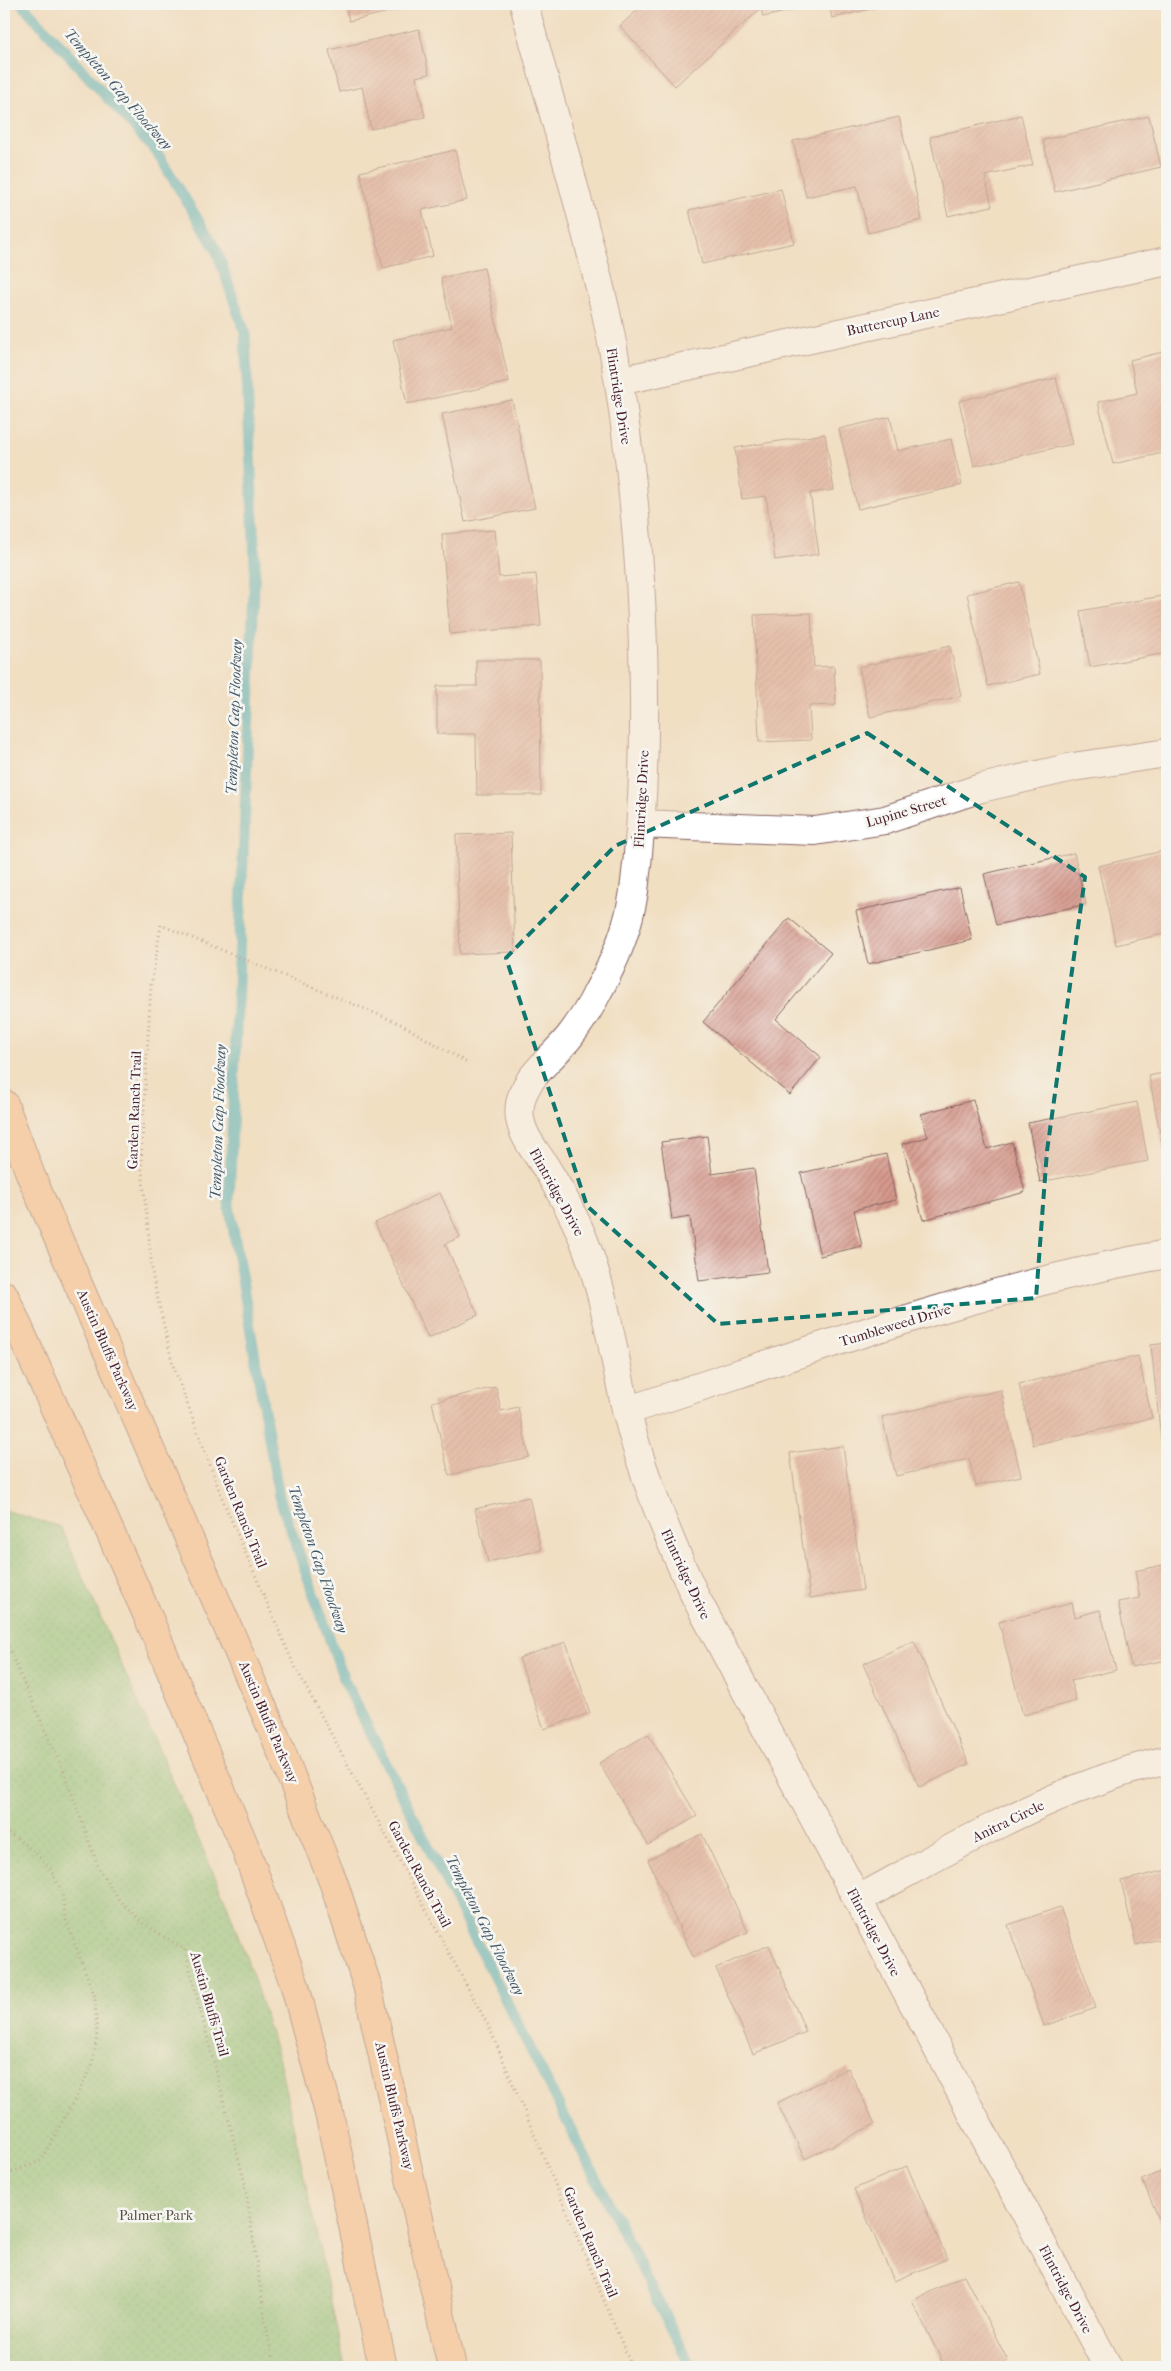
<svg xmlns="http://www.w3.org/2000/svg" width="1171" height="2371" viewBox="0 0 1171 2371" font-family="'IM FELL French Canon',serif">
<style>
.grass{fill:url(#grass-dots);stroke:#677254}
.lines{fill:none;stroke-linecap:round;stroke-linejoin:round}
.stream{stroke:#42afc0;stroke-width:11}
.building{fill:url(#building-hatch)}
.street-casing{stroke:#846260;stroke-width:30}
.primary-casing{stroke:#846260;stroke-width:30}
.path{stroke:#846260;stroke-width:3;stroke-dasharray:1 4;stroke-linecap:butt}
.street{stroke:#fff;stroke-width:28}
.primary{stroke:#f9bc8a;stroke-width:28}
.marked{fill:none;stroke:#0f766e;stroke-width:4;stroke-dasharray:10 6;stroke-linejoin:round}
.labels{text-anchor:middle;stroke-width:5;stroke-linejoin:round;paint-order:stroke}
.street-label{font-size:14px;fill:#4a1f2b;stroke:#f6f6f2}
.park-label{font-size:14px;fill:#5b5143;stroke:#f6f6f2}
.water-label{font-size:15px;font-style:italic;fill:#475967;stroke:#f6f6f2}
</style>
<defs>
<pattern id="grass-dots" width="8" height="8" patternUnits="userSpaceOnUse" patternTransform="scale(1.25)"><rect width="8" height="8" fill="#84c57c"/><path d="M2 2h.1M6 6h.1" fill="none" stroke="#6e9f66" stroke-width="1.8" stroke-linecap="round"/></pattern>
<pattern id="building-hatch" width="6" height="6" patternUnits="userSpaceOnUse" patternTransform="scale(1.25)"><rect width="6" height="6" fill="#d79a8d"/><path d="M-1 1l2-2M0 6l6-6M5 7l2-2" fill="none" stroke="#b07d73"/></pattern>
</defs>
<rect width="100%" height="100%" fill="#f6f6f2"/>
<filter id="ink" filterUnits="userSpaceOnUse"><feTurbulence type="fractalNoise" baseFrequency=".02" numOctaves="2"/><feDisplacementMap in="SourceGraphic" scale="10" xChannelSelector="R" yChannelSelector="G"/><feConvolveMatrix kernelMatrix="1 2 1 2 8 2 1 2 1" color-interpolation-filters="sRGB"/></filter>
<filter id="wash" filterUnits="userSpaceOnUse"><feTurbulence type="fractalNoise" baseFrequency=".0096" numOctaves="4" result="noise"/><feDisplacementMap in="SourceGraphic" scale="20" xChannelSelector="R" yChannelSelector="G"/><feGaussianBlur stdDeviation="1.12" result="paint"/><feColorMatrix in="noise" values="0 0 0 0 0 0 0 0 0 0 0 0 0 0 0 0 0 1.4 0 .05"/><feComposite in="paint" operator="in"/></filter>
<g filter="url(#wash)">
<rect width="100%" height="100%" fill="#f1dfc2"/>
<path class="grass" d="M4 1510 61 1527 227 1904 254 1979 280 2064 345 2367H4Z"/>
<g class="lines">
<path class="stream" d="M22 4 156 151 217 251 245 333 255 565 229 1204 279 1497 345 1682 691 2367"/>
</g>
<g id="blocks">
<path class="building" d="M345 4H410L411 7 349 21Z
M644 4H755L760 9 675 86 620 26Z
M760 4H816V5L763 17Z
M829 4H874L875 8 832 18Z
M419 29 429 74 416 77 425 117 371 129 362 87 339 92 329 50Z
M1021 115 1033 165 985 176 992 206 948 216 930 137Z
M1149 116 1161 167 1055 192 1043 140Z
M899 117 922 220 868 233 857 186 806 197 793 141Z
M455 150 467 200 422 210 433 256 383 268 360 172Z
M781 189 794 243 702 264 689 210Z
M484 268 509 382 407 404 393 340 452 327 441 278Z
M1167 351V452L1113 464 1098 402 1137 393 1130 360Z
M1056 378 1072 444 974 466 959 401Z
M512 400 535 508 465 522 442 414Z
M890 417 898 451 951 439 962 485 858 509 839 429Z
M825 434 834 490 810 493 819 554 775 560 766 496 742 499 735 448Z
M495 530 499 577 536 574 541 626 450 634 442 534Z
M1019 582 1040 674 988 686 967 594Z
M1167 595V653L1090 667 1080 611Z
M811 613 814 667 834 666 836 705 809 706 811 740 759 742 754 615Z
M950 646 961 696 870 717 859 667Z
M476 660H540L541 795H477L476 734H437V686H477Z
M511 833 515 952 460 954 456 835Z
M1167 850V933L1116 945 1098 866Z
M1074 853 1086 904 996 925 984 874Z
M960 887 972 940 868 964 856 911Z
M789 918 831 953 776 1019 821 1057 790 1095 703 1022Z
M1167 1072V1164H1166L1149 1076Z
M973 1100 987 1149 1012 1142 1025 1192 923 1220 902 1144 928 1137 921 1114Z
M1137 1102 1148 1161 1040 1182 1028 1123Z
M707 1136 712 1174 754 1168 768 1272 699 1281 690 1217 672 1220 661 1142Z
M886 1154 896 1200 854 1210 862 1246 820 1256 801 1173Z
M440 1193 460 1237 445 1244 478 1315 428 1338 375 1223Z
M1167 1343V1439L1161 1440 1151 1345Z
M1138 1356 1152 1418 1033 1445 1019 1384Z
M496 1387 501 1411 518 1407 529 1457 449 1475 432 1402Z
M1001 1390 1021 1476 976 1486 969 1459 896 1476 882 1417Z
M843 1446 863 1590 810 1598 790 1453Z
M529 1497 541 1550 488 1562 475 1509Z
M1167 1564V1660L1131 1667 1118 1602 1140 1598 1135 1571Z
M1072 1603 1075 1617 1100 1610 1116 1670 1071 1681 1076 1701 1023 1715 999 1622Z
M914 1641 969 1764 919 1787 863 1664Z
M566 1642 590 1713 544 1729 519 1658Z
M648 1734 697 1816 648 1845 599 1763Z
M702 1834 748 1932 693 1957 648 1860Z
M1167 1870V1937L1136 1945 1121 1881Z
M1060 1907 1096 2008 1044 2026 1008 1925Z
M769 1945 806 2032 753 2054 716 1968Z
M848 2068 875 2124 805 2159 777 2103Z
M907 2166 947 2259 894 2281 854 2189Z
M1167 2169V2237L1142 2180Z
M964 2275 1008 2361 996 2367H945L912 2301Z"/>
</g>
</g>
<g filter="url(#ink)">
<use href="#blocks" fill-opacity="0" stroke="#846260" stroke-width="1"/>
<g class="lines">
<g class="street-casing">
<path id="street" d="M524 4C551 107 582 209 606 313 625 401 634 490 640 580 646 683 647 788 634 891 629 926 614 963 597 993 590 1008 580 1023 570 1036 551 1061 514 1083 520 1119 523 1138 538 1154 548 1171 562 1194 576 1219 586 1246 606 1298 613 1354 626 1409 642 1475 668 1537 696 1598L1108 2367
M619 381 1167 261
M641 824 815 831 885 820 981 788 1073 767 1167 753
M626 1411C805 1353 982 1287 1167 1254
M857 1900C940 1855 1023 1806 1112 1776 1130 1769 1149 1765 1167 1760"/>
</g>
<g class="primary-casing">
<path id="primary" d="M4 1104 31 1176 273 1731 334 1884 367 1985 452 2367
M4 1295 146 1612 245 1847 295 1986 329 2113 383 2367"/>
</g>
<path class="path" d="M466 1062 399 1023 161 925 151 986 141 1160 153 1278 173 1365 224 1503 293 1663 489 2027 632 2367
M4 1638 65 1775 99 1869 120 1901 143 1923 185 1950 245 2184 265 2320 274 2367
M4 1830 34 1851 50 1869 62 1892 65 1918 95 1997 97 2037 92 2067 41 2161 4 2175"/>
<use href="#street" class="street"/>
<use href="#primary" class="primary"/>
</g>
</g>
<path d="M0 0H1171V2371H0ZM867 733 1085 877 1047 1151 1036 1298 718 1324 587 1206 506 958 615 846Z" fill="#f1dfc2" fill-opacity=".55" fill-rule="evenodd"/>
<path class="marked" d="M867 733 1085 877 1047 1151 1036 1298 718 1324 587 1206 506 958 615 846Z"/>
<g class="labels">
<g class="street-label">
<text transform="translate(893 321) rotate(-12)" y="5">Buttercup Lane</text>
<text transform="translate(619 396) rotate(81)" y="5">Flintridge Drive</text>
<text transform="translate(641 799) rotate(-87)" y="5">Flintridge Drive</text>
<text transform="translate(906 811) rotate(-16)" y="5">Lupine Street</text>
<text transform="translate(134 1110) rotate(-88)" y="5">Garden Ranch Trail</text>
<text transform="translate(557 1192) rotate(61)" y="5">Flintridge Drive</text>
<text transform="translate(895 1325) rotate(-17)" y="5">Tumbleweed Drive</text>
<text transform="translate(108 1350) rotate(66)" y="5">Austin Bluffs Parkway</text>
<text transform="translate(241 1512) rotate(68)" y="5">Garden Ranch Trail</text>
<text transform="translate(686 1574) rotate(65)" y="5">Flintridge Drive</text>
<text transform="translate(269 1722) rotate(67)" y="5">Austin Bluffs Parkway</text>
<text transform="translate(1008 1821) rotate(-26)" y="5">Anitra Circle</text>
<text transform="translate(420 1874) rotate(62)" y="5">Garden Ranch Trail</text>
<text transform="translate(874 1932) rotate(62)" y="5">Flintridge Drive</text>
<text transform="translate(210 2004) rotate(74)" y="5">Austin Bluffs Trail</text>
<text transform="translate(395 2106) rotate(77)" y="5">Austin Bluffs Parkway</text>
<text transform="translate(591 2242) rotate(67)" y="5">Garden Ranch Trail</text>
<text transform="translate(1066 2289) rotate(62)" y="5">Flintridge Drive</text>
</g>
<g class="park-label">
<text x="156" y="2220">Palmer Park</text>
</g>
<g class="water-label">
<text transform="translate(118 89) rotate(49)" y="5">Templeton Gap Floodway</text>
<text transform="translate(234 717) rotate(-88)" y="5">Templeton Gap Floodway</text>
<text transform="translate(218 1122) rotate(-88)" y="5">Templeton Gap Floodway</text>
<text transform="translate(318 1559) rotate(71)" y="5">Templeton Gap Floodway</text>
<text transform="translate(485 1925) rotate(63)" y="5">Templeton Gap Floodway</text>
</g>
</g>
<rect width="1171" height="2371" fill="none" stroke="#f6f6f2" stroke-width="20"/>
</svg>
